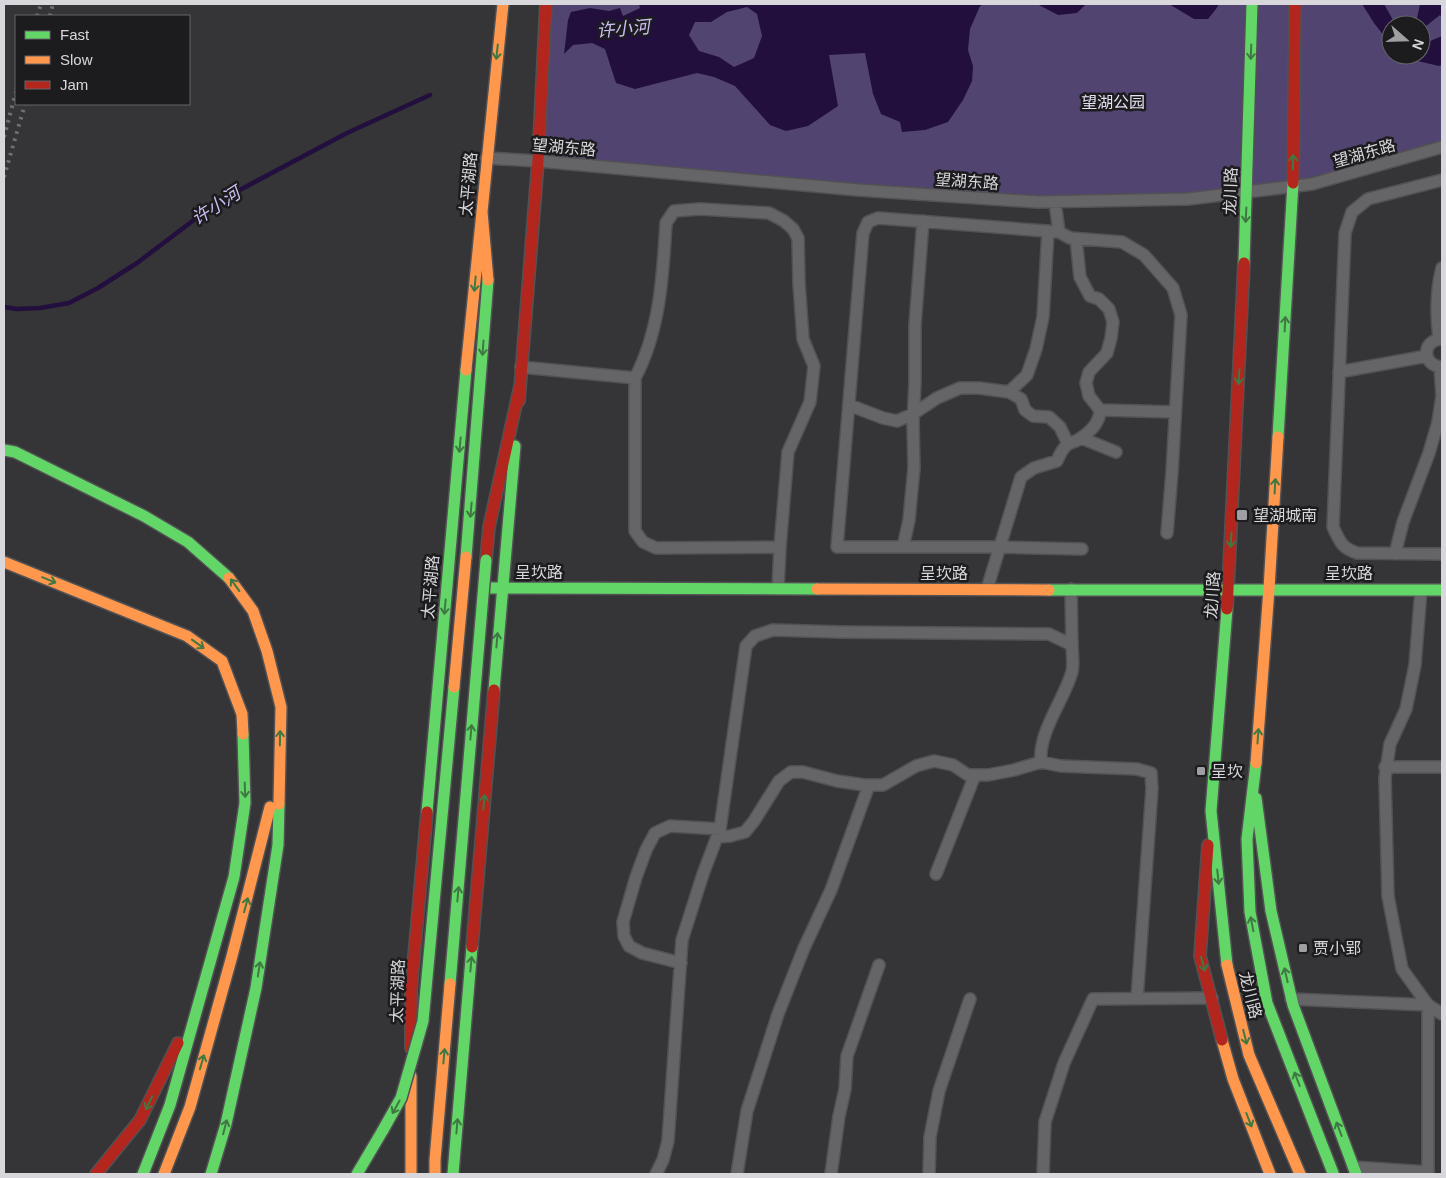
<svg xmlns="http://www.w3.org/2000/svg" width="1446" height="1178" viewBox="0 0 1446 1178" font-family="Helvetica,'Noto Sans SC',sans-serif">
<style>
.green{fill:#524471;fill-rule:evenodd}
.water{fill:#220f3e;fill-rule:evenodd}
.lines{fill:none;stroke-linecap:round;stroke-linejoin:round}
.stream{stroke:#220f3e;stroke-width:4.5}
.street-casing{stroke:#525154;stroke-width:14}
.fast-casing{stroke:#525154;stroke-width:14}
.slow-casing{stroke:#525154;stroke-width:14}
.jam-casing{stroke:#525154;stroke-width:14}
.street{stroke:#656567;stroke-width:11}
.fast{stroke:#63d668;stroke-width:11}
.slow{stroke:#ff974d;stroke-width:11}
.jam{stroke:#b3261e;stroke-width:11}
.rail{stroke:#707072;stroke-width:4;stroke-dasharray:2.5 5;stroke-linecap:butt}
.fast-bridge-casing{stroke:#525154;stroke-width:14;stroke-linecap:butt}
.slow-bridge-casing{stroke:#525154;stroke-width:14;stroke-linecap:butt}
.fast-bridge{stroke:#63d668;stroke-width:11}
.slow-bridge{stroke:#ff974d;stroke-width:11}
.oneway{stroke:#407843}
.poi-dot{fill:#9f9ea2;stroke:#1c1b1e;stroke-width:2}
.labels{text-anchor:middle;stroke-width:5;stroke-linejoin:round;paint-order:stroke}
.park-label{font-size:16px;fill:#e4e0f2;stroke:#1c1b1e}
.street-label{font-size:16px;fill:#d8d7db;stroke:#1c1b1e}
.poi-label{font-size:16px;fill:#d8d7db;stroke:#1c1b1e;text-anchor:start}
.water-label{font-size:18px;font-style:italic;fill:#cbbef2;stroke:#1c1b1e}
</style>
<rect width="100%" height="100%" fill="#353437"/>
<path class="green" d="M546 4H1442V147L1312 184 1247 193 1038 202 538 161ZM1391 25H1421V55H1391Z"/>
<path class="water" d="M639 4H985L980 6 970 29 968 50 973 66 972 81 963 100 948 122 925 130 902 132 900 122 881 114 873 94 865 53 829 55 838 106 808 126 786 131 770 125 735 86 714 77 697 73 635 89 616 83 605 49 592 43 573 45 564 54 568 20 571 12 590 8 609 11 620 8 623 16 640 8ZM747 7 757 14 762 36 754 58 734 67 719 57 699 51 689 35 695 22H711L727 12Z
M1037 4H1086L1077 13 1058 15Z
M1169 4H1219L1216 9 1208 19H1194Z
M1362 4H1384L1393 20 1401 25H1391V45L1374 23Z
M1420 4H1442V18L1440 15 1421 30V25H1412L1416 23Z
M1421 34 1428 42 1442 36V65L1439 66 1409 59 1403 55H1421Z"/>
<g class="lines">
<path class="stream" d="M4 307 17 309 40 308 69 303 98 288 137 263 219 201 347 133 430 95"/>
<g class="street-casing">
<path id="street" d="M486 158 538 161 858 190 1038 202 1188 199 1312 184 1442 147
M1442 180 1368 199 1352 212 1345 233 1333 527C1340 541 1341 548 1357 553L1442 554
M1055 202 1059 232 1070 238 1122 242 1144 255 1173 288 1181 315 1172 472 1167 533
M1059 232 878 218 868 222 863 233 837 547H1000L1082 549
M1439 339C1436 315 1436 291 1442 268
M1442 339C1421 340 1422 366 1442 367
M521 367 635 378V531L643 542 656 548 780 547 788 452 810 402 814 366 803 339 799 283 798 238 793 229 784 221 769 213 700 209 674 211 666 223C663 275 660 331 635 378
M1339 372 1427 356
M1009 392 1027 375 1036 349 1043 317 1048 231
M849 405 883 418 897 421 913 414 937 398 960 388H979L1009 392 1021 399 1025 410 1033 416 1049 417 1060 427 1068 444
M1100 410 1175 412
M1081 438 1116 452
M903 547 909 520 914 468 913 424 915 382V325L923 221
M1395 554 1403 522 1429 453 1438 422 1442 396 1440 367
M778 589 780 547
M987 589 1021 477 1034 468 1057 461C1059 456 1063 448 1068 444 1070 443 1073 442 1076 441 1088 434 1100 424 1100 410L1089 396 1086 383 1089 372 1107 353 1111 338 1113 322 1109 309 1099 299 1090 296 1080 277 1076 239
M1071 589 1072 645
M1421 590 1415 665 1406 709 1390 744 1385 778 1388 896 1402 969 1428 1005 1442 1014
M1385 767H1442
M717 837 730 836 745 832 754 821 779 781 791 772H803L837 781 864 785H883L916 766 934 761 953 765 968 775H988L1014 770 1041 762
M936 874 975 775
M681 963 642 953 629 946 624 936 623 922 636 877 646 850 655 833 670 826 720 829
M1291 999 1428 1005V1174
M1353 1167 1428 1172
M656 1174 663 1160 668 1141 682 940 703 874 720 829 746 646 755 636 773 630 839 632 1049 634 1072 645C1072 653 1074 664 1072 672 1064 700 1038 732 1041 762L1061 766 1137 769 1151 773 1152 789 1137 999
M737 1174 747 1111 778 1014 804 948 831 890 869 785
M831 1174 839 1116 845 1089 847 1056 879 965
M929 1174 930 1137 939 1091 970 999
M1043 1174 1045 1122 1064 1063 1093 999 1212 998"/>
</g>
<g class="fast-casing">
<path id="fast" d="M1244 263 1252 4
M1278 437 1293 183
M4 450 15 452 144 516 188 542 229 578
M466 557 488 280
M491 588 817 589
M1049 590H1442
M1227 609 1211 811 1227 965
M494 690 515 446
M1256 763 1247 839 1250 912 1267 1003 1333 1173
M1256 798 1271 911 1293 1005 1356 1174
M427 812 466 370
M143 1174 170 1105 234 877 245 803 243 734
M211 1174 226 1124 256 988 278 845 279 804
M357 1174 383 1130
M453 1174 472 947"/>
</g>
<g class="slow-casing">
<path id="slow" d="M482 212 488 280
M466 370 503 4
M4 562 187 636 222 661 242 714 243 734
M229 578 253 611 267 651 281 707 279 804
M817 589 1049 590
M1256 763 1269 589 1278 437
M1227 965 1249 1055 1300 1174
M1222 1040 1233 1079 1270 1174
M411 1076V1174
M164 1174 190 1107 232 956 270 807"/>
</g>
<g class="jam-casing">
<path id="jam" d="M1293 183 1295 4
M519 401 538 161 546 4
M486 560 489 527 520 386
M1227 609 1244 263
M1208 845 1200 956 1222 1040
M472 947 494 690
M411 1048V990L427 812
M96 1174 140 1120 178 1043"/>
</g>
<use href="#street" class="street"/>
<use href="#fast" class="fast"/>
<use href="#slow" class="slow"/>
<use href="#jam" class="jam"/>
<path class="rail" d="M37 16 41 4
M50 16 53 4
M4 137 16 92
M4 177 25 104"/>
<g class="fast-bridge-casing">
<path id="fast-bridge" d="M450 984 486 560
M383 1130 401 1098 423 1021 454 687"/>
</g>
<g class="slow-bridge-casing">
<path id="slow-bridge" d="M454 687 466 557
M435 1174V1160L450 984"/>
</g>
<use href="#fast-bridge" class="fast-bridge"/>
<use href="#slow-bridge" class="slow-bridge"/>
</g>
<defs><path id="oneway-shaft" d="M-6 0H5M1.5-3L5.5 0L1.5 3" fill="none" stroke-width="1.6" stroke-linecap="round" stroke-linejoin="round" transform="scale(1.25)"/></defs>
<g class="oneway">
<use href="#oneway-shaft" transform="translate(497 52) rotate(96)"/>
<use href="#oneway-shaft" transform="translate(1251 52) rotate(92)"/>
<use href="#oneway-shaft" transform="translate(1293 162) rotate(-89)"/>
<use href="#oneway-shaft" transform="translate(1246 215) rotate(93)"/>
<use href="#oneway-shaft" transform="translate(475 284) rotate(95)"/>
<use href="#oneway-shaft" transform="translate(1285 324) rotate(-87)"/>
<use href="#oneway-shaft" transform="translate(483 348) rotate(94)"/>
<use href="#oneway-shaft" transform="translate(1239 377) rotate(93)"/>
<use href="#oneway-shaft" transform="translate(460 445) rotate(95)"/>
<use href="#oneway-shaft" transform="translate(1275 486) rotate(-87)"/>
<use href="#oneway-shaft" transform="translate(471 510) rotate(95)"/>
<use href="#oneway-shaft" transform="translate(1231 540) rotate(93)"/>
<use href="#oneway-shaft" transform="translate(49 580) rotate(22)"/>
<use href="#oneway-shaft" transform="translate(235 585) rotate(-126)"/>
<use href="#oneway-shaft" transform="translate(445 607) rotate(95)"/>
<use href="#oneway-shaft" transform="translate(497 640) rotate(-85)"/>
<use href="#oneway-shaft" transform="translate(198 644) rotate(36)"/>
<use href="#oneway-shaft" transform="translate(471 732) rotate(-85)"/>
<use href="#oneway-shaft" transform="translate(1258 736) rotate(-86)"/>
<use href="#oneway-shaft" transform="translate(280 738) rotate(-89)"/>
<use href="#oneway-shaft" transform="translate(245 790) rotate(88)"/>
<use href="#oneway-shaft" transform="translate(484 802) rotate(-85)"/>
<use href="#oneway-shaft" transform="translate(1218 877) rotate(84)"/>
<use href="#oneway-shaft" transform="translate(458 894) rotate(-85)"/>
<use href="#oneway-shaft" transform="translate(246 905) rotate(-75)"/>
<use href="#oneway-shaft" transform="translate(1252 924) rotate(-101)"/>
<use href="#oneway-shaft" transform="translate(471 964) rotate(-85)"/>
<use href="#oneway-shaft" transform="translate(1203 964) rotate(75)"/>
<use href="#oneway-shaft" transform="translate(259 969) rotate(-81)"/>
<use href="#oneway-shaft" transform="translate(1286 975) rotate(-103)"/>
<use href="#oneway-shaft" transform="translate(1245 1037) rotate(76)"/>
<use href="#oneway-shaft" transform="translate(444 1056) rotate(-85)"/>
<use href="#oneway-shaft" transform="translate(202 1062) rotate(-74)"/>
<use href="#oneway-shaft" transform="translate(1297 1079) rotate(-111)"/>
<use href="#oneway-shaft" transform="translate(149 1103) rotate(116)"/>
<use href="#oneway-shaft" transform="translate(396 1107) rotate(119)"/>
<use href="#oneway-shaft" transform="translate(1249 1120) rotate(69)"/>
<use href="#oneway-shaft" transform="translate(457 1126) rotate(-85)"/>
<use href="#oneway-shaft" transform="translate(225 1127) rotate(-75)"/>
<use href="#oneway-shaft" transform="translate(1339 1129) rotate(-111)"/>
</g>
<g class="poi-dot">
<rect x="1236" y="509" width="12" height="12" rx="2.5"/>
<rect x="1196" y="766" width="10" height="10" rx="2.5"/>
<rect x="1298" y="943" width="10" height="10" rx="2.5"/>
</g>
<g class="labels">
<g class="park-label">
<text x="1113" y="108">望湖公园</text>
</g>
<g class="street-label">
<text transform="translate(564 147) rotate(5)" y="6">望湖东路</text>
<text transform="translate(1364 153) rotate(-16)" y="6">望湖东路</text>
<text transform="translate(967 181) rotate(4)" y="6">望湖东路</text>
<text transform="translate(468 184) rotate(-85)" y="6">太平湖路</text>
<text transform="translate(1230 191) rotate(-88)" y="6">龙川路</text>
<text x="539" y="578">呈坎路</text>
<text x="944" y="579">呈坎路</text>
<text x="1349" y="579">呈坎路</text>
<text transform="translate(430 587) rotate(-85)" y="6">太平湖路</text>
<text transform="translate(1212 595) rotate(-86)" y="6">龙川路</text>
<text transform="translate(397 991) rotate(-88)" y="6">太平湖路</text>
<text transform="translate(1251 995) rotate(76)" y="6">龙川路</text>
</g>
<g class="poi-label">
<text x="1253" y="521">望湖城南</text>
<text x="1211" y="777">呈坎</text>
<text x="1313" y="954">贾小郢</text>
</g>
<g class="water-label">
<text transform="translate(623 29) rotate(-5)" y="6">许小河</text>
<text transform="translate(216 206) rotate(-33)" y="6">许小河</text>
</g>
</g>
<rect width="1446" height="1178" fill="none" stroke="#d8d7db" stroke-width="10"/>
<rect x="15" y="15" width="175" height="90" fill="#1c1b1e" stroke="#67666a"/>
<rect x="25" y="31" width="25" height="8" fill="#63d668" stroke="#67666a"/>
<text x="60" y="40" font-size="15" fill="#d8d7db">Fast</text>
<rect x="25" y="56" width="25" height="8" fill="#ff974d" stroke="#67666a"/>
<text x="60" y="65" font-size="15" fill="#d8d7db">Slow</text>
<rect x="25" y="81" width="25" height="8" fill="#b3261e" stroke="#67666a"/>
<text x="60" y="90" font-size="15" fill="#d8d7db">Jam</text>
<g transform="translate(1406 40) rotate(110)"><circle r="24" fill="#1c1b1e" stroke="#67666a"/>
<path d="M0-4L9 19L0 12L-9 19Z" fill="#9f9ea2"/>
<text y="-8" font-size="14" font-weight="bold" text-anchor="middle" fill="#d8d7db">N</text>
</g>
</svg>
